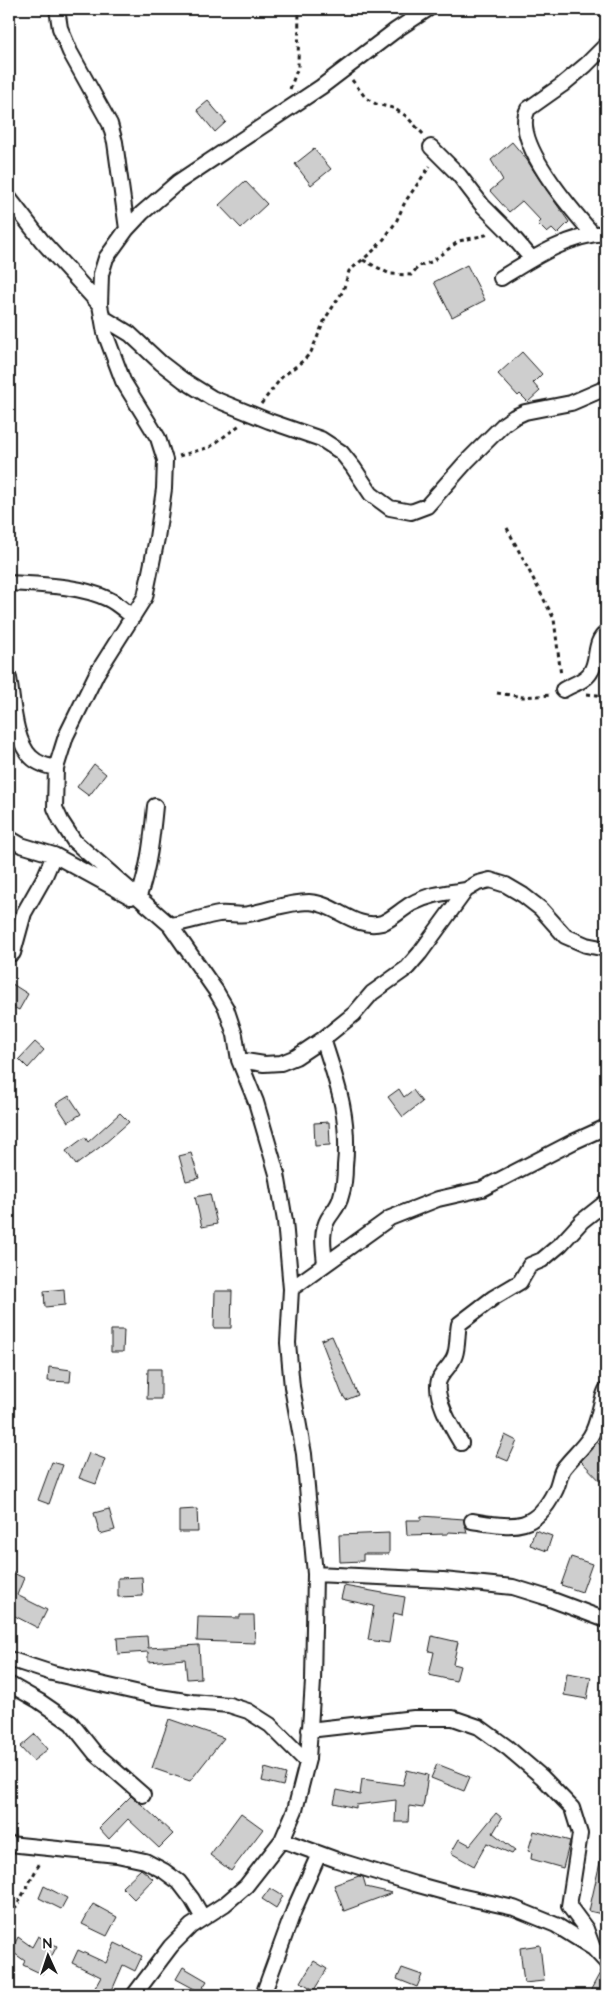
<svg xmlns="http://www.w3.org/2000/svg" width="615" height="2004" viewBox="0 0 615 2004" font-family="'Architects Daughter',sans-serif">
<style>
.building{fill:#cecece;stroke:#1c1c1c}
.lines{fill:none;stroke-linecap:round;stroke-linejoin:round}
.minor-casing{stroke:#1c1c1c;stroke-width:18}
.path{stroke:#1c1c1c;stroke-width:3;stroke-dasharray:4 4;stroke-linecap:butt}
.minor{stroke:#fff;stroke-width:14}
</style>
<rect width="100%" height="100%" fill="#fff"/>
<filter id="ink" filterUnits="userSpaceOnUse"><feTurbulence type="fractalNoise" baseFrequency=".02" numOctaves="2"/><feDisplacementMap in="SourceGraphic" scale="10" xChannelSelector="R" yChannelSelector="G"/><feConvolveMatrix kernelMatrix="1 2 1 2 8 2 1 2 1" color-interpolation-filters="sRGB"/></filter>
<g filter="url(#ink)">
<path class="building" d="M208 101 226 122 215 132 197 110Z
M512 142 527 160 539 179 569 222 557 234 552 229 547 233 538 224 541 221 522 201 509 212 490 191 503 180 491 160Z
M314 149 331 169 311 185 295 164Z
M245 181 267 204 241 228 219 205Z
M467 265 485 300 452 317 434 282Z
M522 352 542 374 533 383 540 391 528 402 520 394 518 396 498 374Z
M94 764 106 774 89 796 77 787Z
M9 982 28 994 19 1010 9 1005Z
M35 1042 44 1050 28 1068 19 1059Z
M399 1089 404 1097 413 1090 422 1102 403 1117 388 1097Z
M69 1096 81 1114 68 1122 56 1104Z
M120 1113 129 1122 104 1144 76 1165 66 1151 85 1137 88 1142Z
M329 1122 330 1145 315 1146 314 1123Z
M191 1153 199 1178 186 1181 179 1156Z
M210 1194 217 1224 202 1227 195 1197Z
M64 1289 65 1305 45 1307 44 1291Z
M215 1291H232L231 1328H214Z
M111 1330H124L123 1352H111Z
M332 1336 358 1395 346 1400 342 1394 321 1340Z
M49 1367 71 1370 70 1382 48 1381Z
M148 1369H161V1399H147Z
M505 1435 517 1441 508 1461 496 1456Z
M597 1442 606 1450V1487L581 1461Z
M89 1453 105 1459 96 1484 79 1478Z
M52 1462 63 1465 49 1504 38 1500Z
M109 1509 115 1530 100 1534 94 1513Z
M197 1509 198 1532H179V1510Z
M421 1516 464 1519 467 1533 448 1532V1534L407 1535 406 1520H421Z
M535 1530 552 1536 547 1551 530 1545Z
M389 1533V1554H363V1561L340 1562 339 1535Z
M571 1557 592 1564 582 1592 561 1585Z
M9 1571 24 1578 17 1595 47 1610 38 1628 9 1613Z
M142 1577 143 1596 118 1597V1578Z
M344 1586 405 1597 402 1615 394 1613 389 1643 368 1640 374 1606 341 1599Z
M240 1615H254L255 1643 197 1641 198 1617 240 1618Z
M147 1636 148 1648 199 1645 201 1678 187 1679 185 1659 148 1662V1652L118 1654 117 1638Z
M432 1636 458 1642 453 1664 460 1666 456 1681 429 1675 434 1652 429 1651Z
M567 1673 591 1677 587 1699 564 1695Z
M169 1719 224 1738 190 1781 152 1768Z
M35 1734 48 1749 33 1761 20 1747Z
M437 1764 470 1777 464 1791 431 1778Z
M265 1768 286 1774 283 1786 262 1781Z
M407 1770 428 1775 423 1808 409 1806 408 1822H395L396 1800 356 1805V1808L334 1803 337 1790 360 1795 362 1779 403 1785Z
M131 1796 141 1804 173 1834 159 1848 128 1819 109 1839 99 1828Z
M241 1813 263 1829 231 1871 210 1855Z
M496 1813 502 1818 493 1833 515 1850 512 1854 487 1843 474 1866 451 1853 459 1839 470 1845Z
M534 1831 570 1841 563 1868 531 1859 532 1852 528 1851Z
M601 1858H606V1915L589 1911Z
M141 1869 153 1879 134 1899 122 1887Z
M359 1876 363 1877 366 1887 392 1893 344 1911 334 1885Z
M44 1886 67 1898 61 1909 39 1898Z
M270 1888 283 1896 276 1908 262 1899Z
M93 1904 117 1917 107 1936 82 1924Z
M38 1936 57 1946 42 1974 23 1965 25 1961 11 1951 18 1937 32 1947Z
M115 1943 142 1956 135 1971 123 1965 110 1995H91L101 1977 72 1963 78 1950 106 1963Z
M540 1945 544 1981 524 1983 520 1948Z
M314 1961 327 1969 314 1990 301 1982Z
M183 1967 207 1981 200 1992 176 1979Z
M402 1968 422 1975 417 1987 397 1979Z
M602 1969 606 1971V1995H588Z"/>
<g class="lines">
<g class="minor-casing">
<path id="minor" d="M57 9 60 28 70 52 110 124 115 142 127 229
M431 147 459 175 482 205 506 229 532 259
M9 198 42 241 100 305
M592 233C571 209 511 141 528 109L562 85 586 65 606 45
M501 278C533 258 568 235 606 233
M102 317 130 334 161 363 183 380 212 398 269 421 321 439 341 452 353 467 371 494 390 508 411 512 427 506 466 462 504 424 514 417 525 412 571 403 606 388
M9 583C41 585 78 585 108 599 117 603 125 611 133 617
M9 678C13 700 14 741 31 757 38 764 47 766 56 768
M563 690C571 685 585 681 590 673 599 661 593 642 606 633
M9 838 21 845 54 855 131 897
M139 896C149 867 152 837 155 806
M170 925C187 923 202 917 219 914 229 913 240 916 249 914 270 910 288 902 309 902 335 903 354 930 382 923 392 919 401 910 411 904 429 894 445 893 466 890
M13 953 24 913 45 876 54 855
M323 1039C338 1085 350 1118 345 1166 345 1176 344 1187 341 1196 339 1206 333 1211 328 1219 320 1233 324 1250 325 1264
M239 1060 264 1064 281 1063 296 1057 323 1039 354 1014 372 993 407 968 420 953 466 890 478 883 490 880 506 885 523 895 541 909 565 936 586 945 606 949
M291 1289 390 1218 438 1199 482 1189 573 1142 606 1127
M461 1443C453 1430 431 1393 440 1378 444 1370 452 1365 455 1355 458 1346 457 1334 459 1324L493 1298 520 1282 530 1265 542 1260 561 1244 582 1221 606 1202
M472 1521C513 1527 534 1533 555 1491 559 1484 559 1476 563 1469 571 1458 582 1449 590 1437 599 1423 599 1405 606 1390
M315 1574 443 1580 513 1587 542 1596 606 1620
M9 1659 52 1673 153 1696 192 1702 229 1705 248 1711 270 1725 307 1762
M9 1684 39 1701 71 1723 95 1753 143 1795
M309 1730 414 1718H453L479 1727 508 1748 542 1777 572 1808 580 1834 569 1906 586 1929 593 1948
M282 1840 337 1860 415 1884 455 1895 514 1908 556 1925 593 1948 606 1962
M9 1844 117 1855 145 1861 164 1871 179 1882 192 1899 203 1918
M134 1995 171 1946 191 1926 225 1904 246 1886 282 1840 295 1810 308 1759 313 1681 315 1574 304 1454 292 1387 288 1343 291 1289 285 1221 277 1174 256 1102 239 1060 235 1035 226 1008 216 991 170 925 74 841 61 821 55 808 56 768 66 736 97 673 145 597 157 538 164 489 165 460 158 438 123 381 105 333 100 305 101 274 106 258 127 229 142 213 178 182 321 87 396 30 428 9
M263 1995 294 1910 319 1854"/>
</g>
<path class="path" d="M352 80 365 97 376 104 393 108 406 116 424 135
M290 89 298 67 299 9
M363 260 390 274 411 275 419 266 431 262 459 241 490 234
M261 404 282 377 304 360 311 352 325 319 343 291 349 271 373 251 384 239 396 222 405 202 430 166
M179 456 210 447 241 424
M507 528 554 619 561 676
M497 693 523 697 551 695
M587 694 606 696
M9 1916 16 1907 41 1861"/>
<use href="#minor" class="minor"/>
</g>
</g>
<rect width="615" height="2004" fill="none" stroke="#fff" stroke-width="30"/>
<rect x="15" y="15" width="585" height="1974" fill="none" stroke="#1c1c1c" stroke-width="2" filter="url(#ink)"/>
<g transform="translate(48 1956) rotate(357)" stroke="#ffffff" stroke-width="4" paint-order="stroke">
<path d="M0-4L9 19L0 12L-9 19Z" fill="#1c1c1c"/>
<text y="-8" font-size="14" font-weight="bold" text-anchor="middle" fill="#1c1c1c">N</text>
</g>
</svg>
